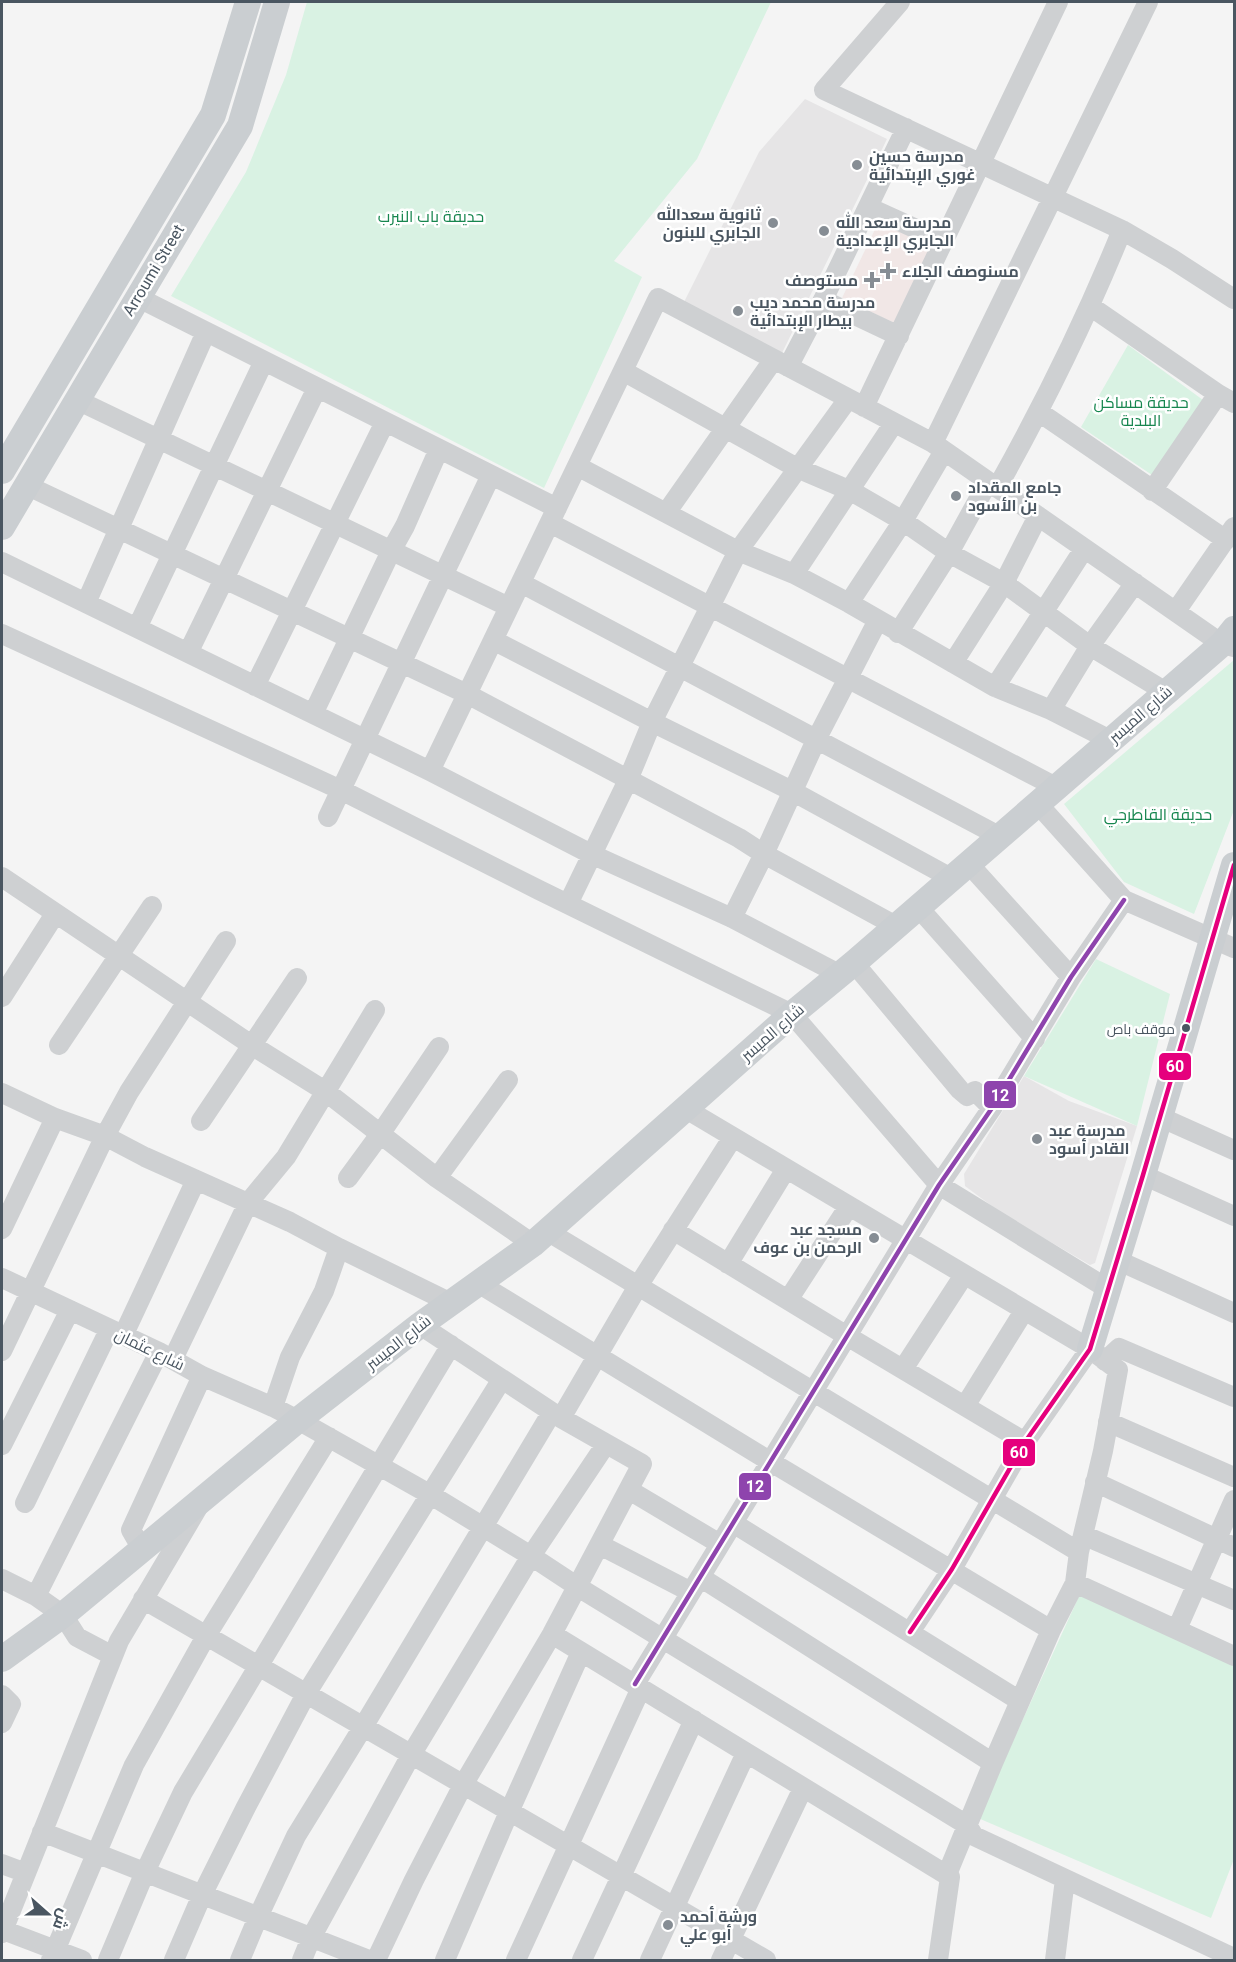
<svg xmlns="http://www.w3.org/2000/svg" width="1236" height="1962" viewBox="0 0 1236 1962" font-family="Roboto,Cairo,sans-serif">
<style>
.education{fill:#e6e5e6}
.medical{fill:#f1e7e6}
.green{fill:#d9f2e3}
.lines{fill:none;stroke-linecap:round;stroke-linejoin:round}
.minor{stroke:#ced0d2;stroke-width:20}
.major{stroke:#caced1;stroke-width:26}
.bus-1-casing{stroke:#fff;stroke-width:9}
.bus-2-casing{stroke:#fff;stroke-width:9}
.bus-1{stroke:#e5007d;stroke-width:4.5}
.bus-2{stroke:#8e44ad;stroke-width:4.5}
.poi-dot{fill:#868d94;stroke:#fff;stroke-width:2}
.bus-dot{fill:#4a5661;stroke:#fff;stroke-width:2}
.labels{text-anchor:middle;stroke-width:5;stroke-linejoin:round;paint-order:stroke}
.bus-label{font-size:14px;fill:#4a5661;stroke:#fff;text-anchor:end}
.poi-label{font-size:16px;font-weight:bold;fill:#4a5661;stroke:#fff;text-anchor:start}
.park-label{font-size:16px;fill:#17864f;stroke:#fff}
.street-label{font-size:16px;fill:#4a5661;stroke:#fff}
.line-badge{stroke:#fff;stroke-width:2}
.badge-label{font-size:16px;text-anchor:middle;font-weight:bold;fill:#fff}
</style>
<rect width="100%" height="100%" fill="#f4f4f4"/>
<path class="education" d="M805 99 887 139 782 353 683 304 759 152Z
M1024 1076 1069 1101 1137 1126 1095 1263 1090 1265 1001 1213 965 1186 964 1174Z"/>
<path class="medical" d="M880 219 933 244 894 323 842 298Z"/>
<path class="green" d="M307 2H771L697 159 614 261 642 277 544 488 171 296 246 172 286 75Z
M1128 345 1203 400 1152 475 1081 427Z
M1234 660V810L1194 914 1124 882 1064 804Z
M1096 959 1170 994 1137 1126 1024 1076Z
M1080 1594 1234 1666V1859L1211 1918 978 1818Z"/>
<g class="lines">
<path class="minor" d="M900 2 824 90 1122 230 1172 259 1234 299
M868 207 943 241
M137 297 557 508
M823 300 899 336
M1090 306 1218 394 1234 403
M788 367 823 300 906 128
M623 371 797 468 851 491 903 521 949 553 1004 583 1090 646 1166 692
M77 400 509 607
M864 407 1058 2
M1039 412 1226 540
M933 443 1148 2
M577 466 738 551 794 574 849 603 995 687 1051 710 1110 740
M26 485 467 694 739 838 764 854 896 926
M997 488C1044 404 1086 319 1122 230
M1152 491 1218 394
M666 513 774 359
M550 523 1056 787
M2 562 430 771 591 854 732 918 839 974
M794 574 894 423
M521 583 999 836
M86 603 206 332
M849 603 903 521 944 451
M1176 611 1234 527
M137 628 264 361
M898 633 949 553 988 482
M2 634 341 790 539 890 792 1014 939 1185 1108 1289
M493 640 652 722 792 791 951 878
M188 653 317 388
M953 663 1004 583 1038 516
M255 686 385 422
M995 687 1084 549
M1051 710 1090 646 1135 583
M313 714 391 551 405 526 439 449
M430 771 658 298 933 443 1222 644 1234 647
M1037 803 1124 900 1234 948
M328 817 491 475
M968 863 1071 977
M2 877 253 1046 325 1091 437 1178 533 1244
M568 904 628 780 652 722 738 551 848 399
M918 907 1035 1039
M732 918 764 854 817 738 878 620
M854 963 960 1090 967 1096 975 1091 992 1108
M2 997 55 914
M59 1045 152 906
M2 1093 55 1118 105 1136 145 1157 290 1222 339 1248 451 1303
M686 1109 1090 1349 1118 1370 1103 1451 1079 1552 1075 1583 1051 1630 993 1763 948 1872 950 1877 938 1960
M1160 1117 1234 1150
M201 1121 297 978
M1143 1175 1234 1216
M348 1178 381 1133 439 1047
M437 1178 508 1080
M2 1229 55 1118
M673 1230 847 1336 1025 1442
M547 1231 1079 1552
M1117 1260 1234 1313
M728 1264 786 1169
M2 1278 159 1352 202 1376 273 1407 298 1420 431 1495 531 1556 578 1587 967 1825 974 1836 1234 1958
M478 1283 771 1462 1051 1630
M788 1300 849 1206
M123 1336 196 1180
M2 1351 105 1136 129 1092 226 941
M173 1359 248 1203 286 1157 375 1010
M1105 1361 1119 1348 1234 1397
M903 1369 964 1275
M965 1406 1024 1311
M273 1407 290 1357 324 1291 339 1248
M561 1418 638 1286 733 1137
M1108 1422 1234 1477
M2 1445 70 1310
M1095 1482 1234 1547
M629 1490 720 1544
M25 1503 109 1330
M733 1523 1020 1701
M1083 1535 1234 1600
M600 1545 691 1592
M142 1549 131 1530 202 1376
M700 1577 993 1763
M2 1579 36 1596 63 1615 77 1637 113 1656
M1075 1583 1234 1656
M36 1596 159 1352
M143 1599 766 1960
M1177 1629 1234 1500
M910 1632 952 1569 1025 1442 1090 1349
M552 1634 950 1877
M635 1684 939 1185 992 1108 1071 977 1124 900
M2 1695 11 1704 2 1723
M42 1832 369 1960
M2 1864 26 1873
M3 1930 82 1960
M2 1933 119 1641 197 1509
M51 1960 134 1765 206 1636 329 1437
M108 1960 145 1872 183 1792 451 1345
M174 1960 202 1895 245 1809 306 1694 502 1379
M240 1960 258 1917 296 1836 363 1727 552 1412
M302 1960 311 1938 411 1755 531 1556 606 1444
M376 1960 414 1880 463 1785 552 1634 642 1464 561 1418 420 1325
M445 1960 509 1812 581 1652
M516 1960 641 1688
M582 1960 694 1720
M650 1960 746 1753
M721 1960 803 1788
M1055 1960 1065 1879"/>
<path class="major" d="M2 471 213 115 248 2
M2 527 240 126 277 2
M1090 1349 1143 1175 1234 865
M2 1659 63 1615 298 1420 420 1325 533 1244 792 1014 854 963 1222 644 1234 629"/>
<g class="bus-1-casing">
<path id="bus-1" d="M910 1632 952 1569 1025 1442 1090 1349 1143 1175 1234 865"/>
</g>
<g class="bus-2-casing">
<path id="bus-2" d="M635 1684 939 1185 992 1108 1071 977 1124 900"/>
</g>
<use href="#bus-1" class="bus-1"/>
<use href="#bus-2" class="bus-2"/>
</g>
<g class="poi-dot">
<circle cx="857" cy="165" r="6"/>
<circle cx="773" cy="223" r="6"/>
<circle cx="824" cy="231" r="6"/>
<path d="M885 262h6v6h6v6h-6v6h-6v-6h-6v-6h6z"/>
<path d="M869 271h6v6h6v6h-6v6h-6v-6h-6v-6h6z"/>
<circle cx="738" cy="311" r="6"/>
<circle cx="956" cy="496" r="6"/>
<circle cx="1037" cy="1139" r="6"/>
<circle cx="874" cy="1238" r="6"/>
<circle cx="668" cy="1925" r="6"/>
</g>
<circle class="bus-dot" cx="1186" cy="1028" r="5"/>
<g class="labels">
<g class="bus-label">
<text x="1175" y="1034">موقف باص</text>
</g>
<g class="poi-label">
<text x="869" y="162">مدرسة حسين<tspan x="869" dy="18">غوري الإبتدائية</tspan></text>
<text x="761" y="220" text-anchor="end">ثانوية سعدالله<tspan x="761" dy="18">الجابري للبنون</tspan></text>
<text x="836" y="228">مدرسة سعد الله<tspan x="836" dy="18">الجابري الإعدادية</tspan></text>
<text x="902" y="277">مسنوصف الجلاء</text>
<text x="858" y="286" text-anchor="end">مستوصف</text>
<text x="750" y="308">مدرسة محمد ديب<tspan x="750" dy="18">بيطار الإبتدائية</tspan></text>
<text x="968" y="493">جامع المقداد<tspan x="968" dy="18">بن الأسود</tspan></text>
<text x="1049" y="1136">مدرسة عبد<tspan x="1049" dy="18">القادر أسود</tspan></text>
<text x="862" y="1235" text-anchor="end">مسجد عبد<tspan x="862" dy="18">الرحمن بن عوف</tspan></text>
<text x="680" y="1922">ورشة أحمد<tspan x="680" dy="18">أبو علي</tspan></text>
</g>
<g class="park-label">
<text x="431" y="222">حديقة باب النيرب</text>
<text x="1141" y="408">حديقة مساكن<tspan x="1141" dy="18">البلدية</tspan></text>
<text x="1158" y="820">حديقة القاطرجي</text>
</g>
<g class="street-label">
<text transform="translate(153 270) rotate(-59)" y="6">Arroumi Street</text>
<text transform="translate(1140 714) rotate(-41)" y="6">شارع الميسر</text>
<text transform="translate(772 1032) rotate(-41)" y="6">شارع الميسر</text>
<text transform="translate(398 1342) rotate(-38)" y="6">شارع الميسر</text>
<text transform="translate(150 1349) rotate(26)" y="6">شارع عثمان</text>
</g>
</g>
<g class="line-badge">
<rect x="1158" y="1052" width="34" height="29" rx="6" fill="#e5007d"/>
<rect x="983" y="1080" width="34" height="29" rx="6" fill="#8e44ad"/>
<rect x="1002" y="1438" width="34" height="29" rx="6" fill="#e5007d"/>
<rect x="738" y="1472" width="34" height="29" rx="6" fill="#8e44ad"/>
</g>
<g class="badge-label">
<text x="1175" y="1072">60</text>
<text x="1000" y="1101">12</text>
<text x="1019" y="1458">60</text>
<text x="755" y="1492">12</text>
</g>
<rect width="1236" height="1962" fill="none" stroke="#4a5661" stroke-width="6"/>
<g transform="translate(48 1914) rotate(111)" stroke="#ffffff" stroke-width="4.5" paint-order="stroke">
<path d="M0-4.5L10 22L0 15L-10 22Z" fill="#4a5661"/>
<text y="-9" font-size="16" font-weight="bold" text-anchor="middle" fill="#4a5661">ش</text>
</g>
</svg>
